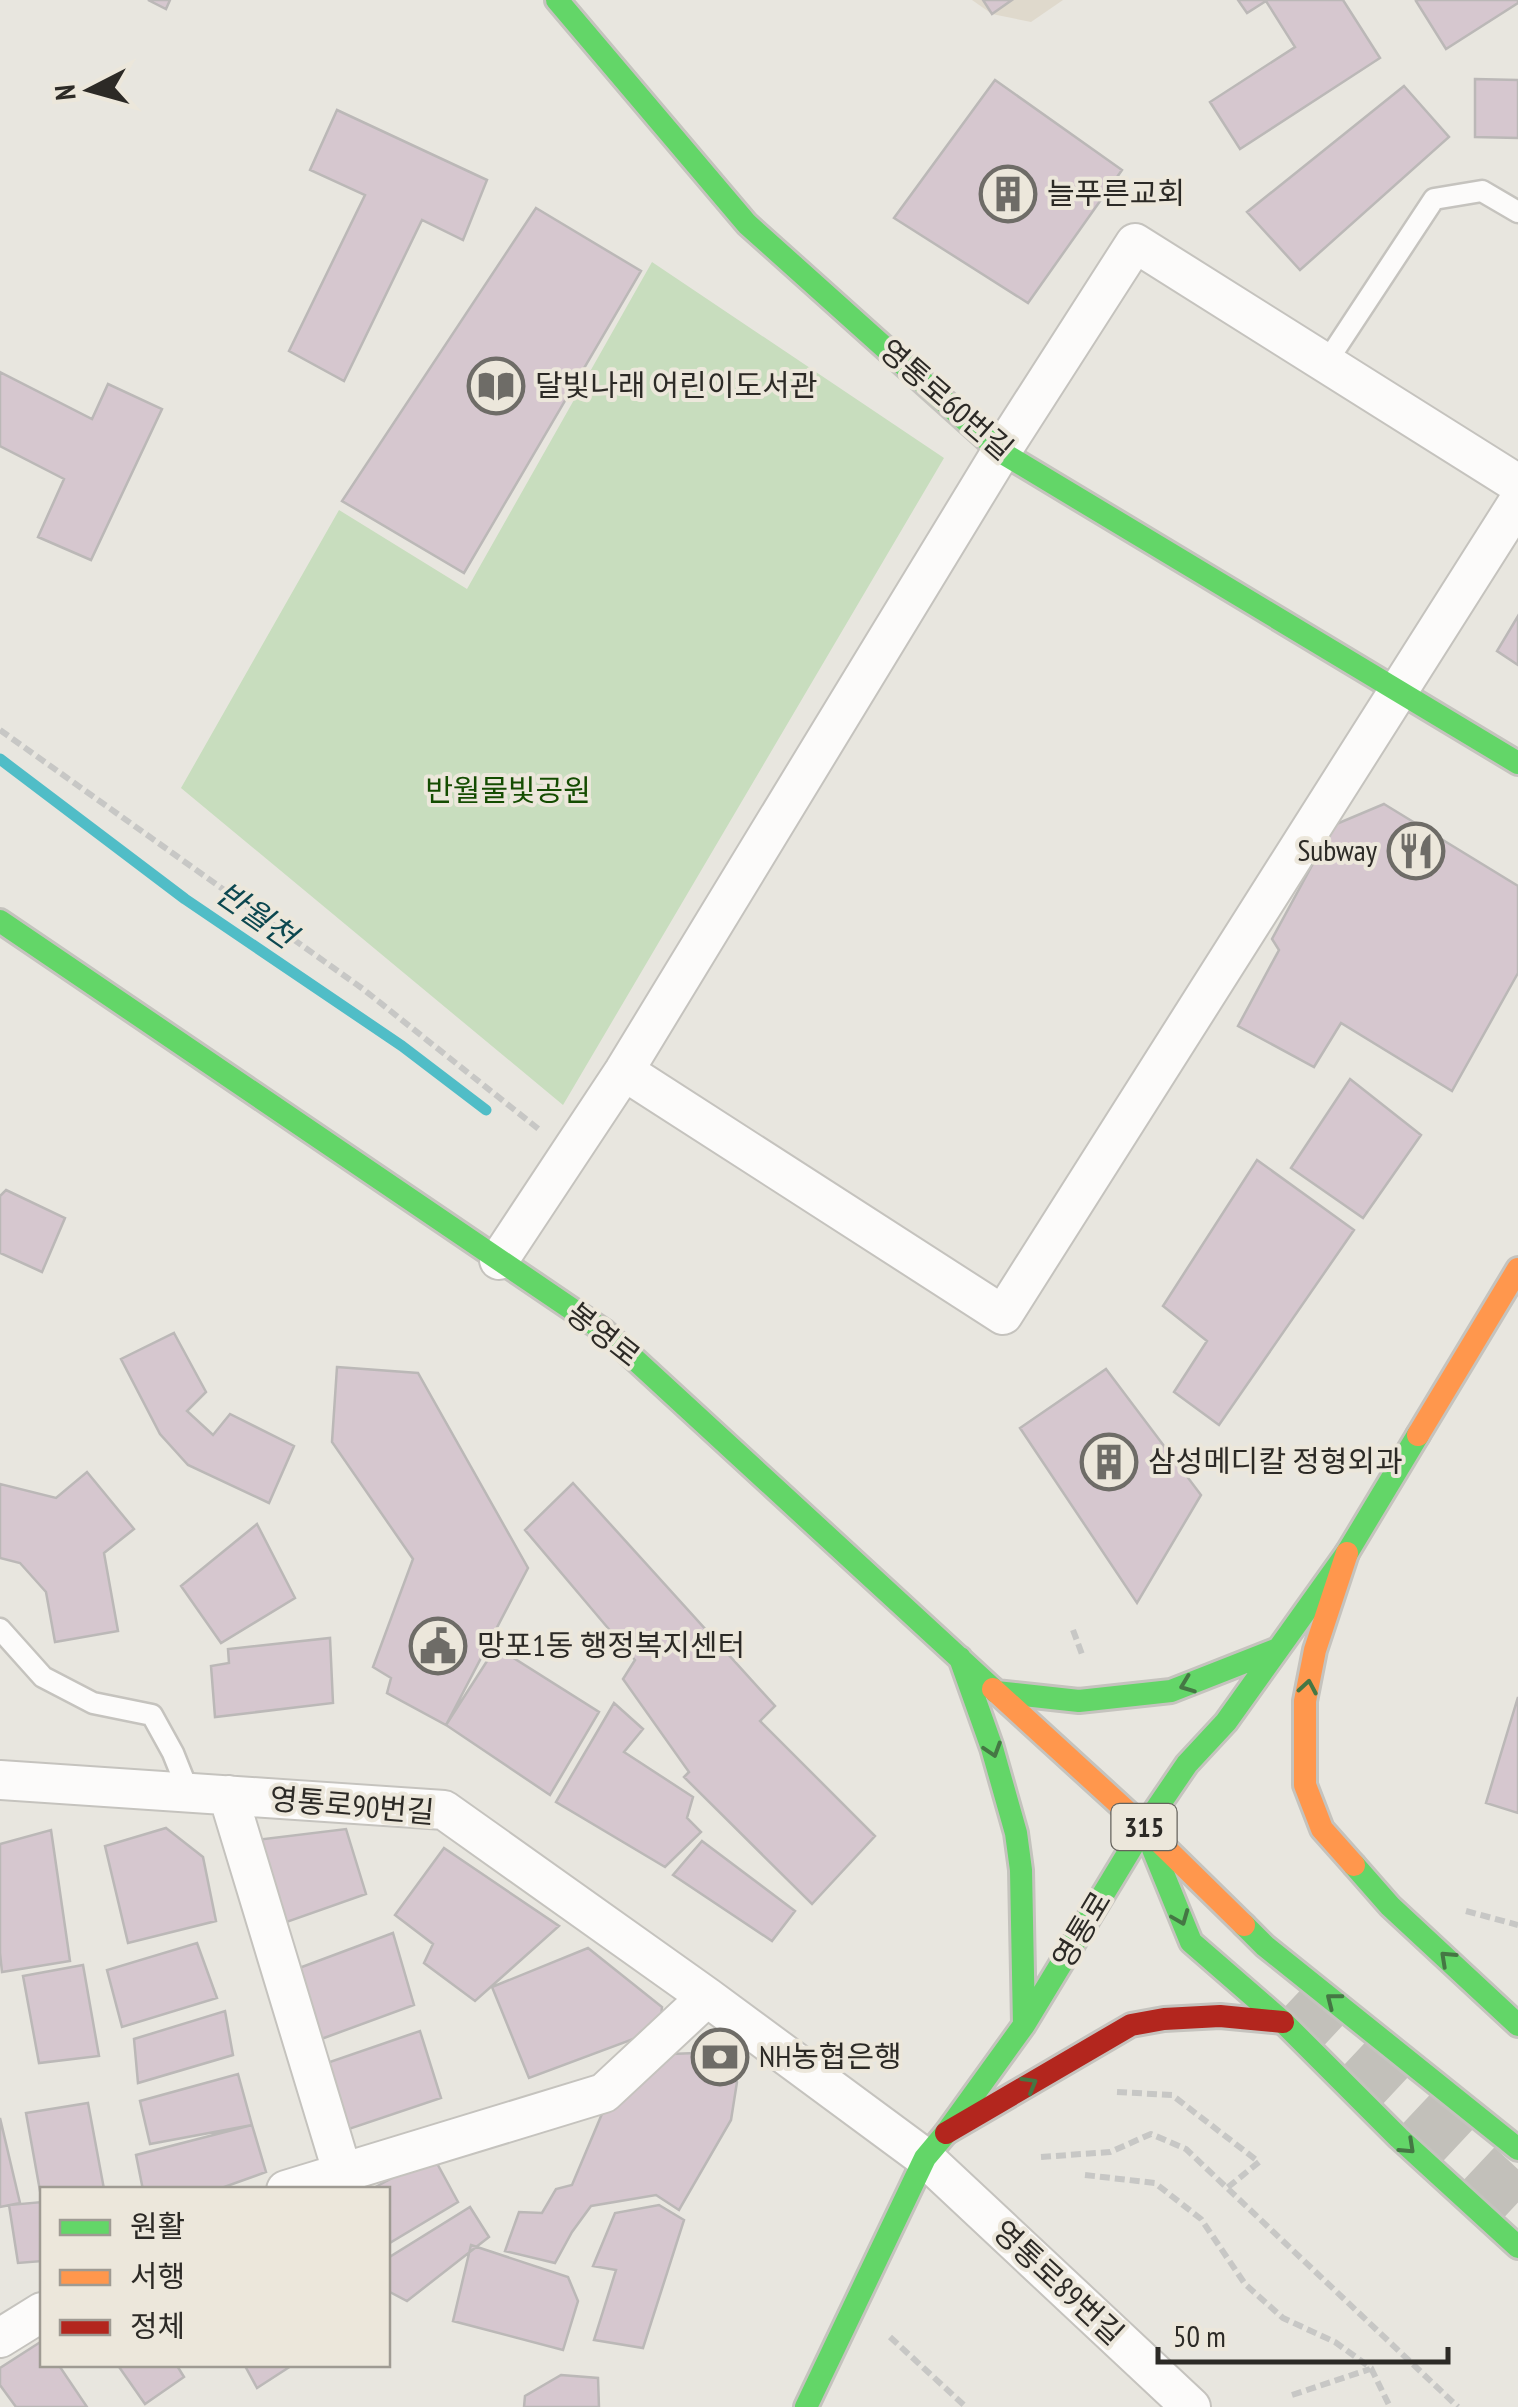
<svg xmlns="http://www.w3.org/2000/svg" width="1518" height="2407" viewBox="0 0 1518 2407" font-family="'PT Sans Narrow','Noto Sans KR',sans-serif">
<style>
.built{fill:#dfd9cc}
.green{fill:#c8ddbe}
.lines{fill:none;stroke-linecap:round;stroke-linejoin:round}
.stream{stroke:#50bdc7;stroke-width:11}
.building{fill:#d6c7cf;stroke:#bbb8b7;stroke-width:2.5}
.highway-tunnel{stroke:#c2c0ba;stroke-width:55;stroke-dasharray:55 28;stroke-linecap:butt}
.lane-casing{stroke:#c5c3be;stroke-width:25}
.street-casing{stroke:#c5c3be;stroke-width:42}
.fast-casing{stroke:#c5c3be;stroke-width:28}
.slow-casing{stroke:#c5c3be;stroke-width:28}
.jam-casing{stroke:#c5c3be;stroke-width:28}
.path{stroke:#c7c7c5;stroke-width:6;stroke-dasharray:10 5;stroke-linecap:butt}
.lane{stroke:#fcfbfa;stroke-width:20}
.street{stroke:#fcfbfa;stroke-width:38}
.fast{stroke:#63d668;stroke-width:22}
.slow{stroke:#ff974d;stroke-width:22}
.jam{stroke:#b3261e;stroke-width:22}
.oneway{stroke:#457744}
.labels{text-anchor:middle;stroke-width:8;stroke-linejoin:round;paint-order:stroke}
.shield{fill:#ece7db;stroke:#66635c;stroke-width:2.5}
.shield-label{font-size:28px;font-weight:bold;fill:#2c2a26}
.poi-label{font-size:30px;fill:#2c2a26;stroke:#ece7db;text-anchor:start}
.street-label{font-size:30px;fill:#2c2a26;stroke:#ece7db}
.park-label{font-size:30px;fill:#144c01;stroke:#ece7db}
.water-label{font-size:32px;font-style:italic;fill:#0d4850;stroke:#ece7db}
</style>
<rect width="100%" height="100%" fill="#e8e6df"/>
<path class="built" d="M972 0H1063L1031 22 992 14Z"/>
<path class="green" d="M652 262 944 458 563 1105 181 788 339 510 467 589Z"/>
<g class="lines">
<path class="stream" d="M0 759 185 899 402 1046 486 1110"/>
</g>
<path class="building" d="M148 0H170L166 9Z
M983 0H1012L992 14Z
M1238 0H1343L1380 58 1240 149 1210 102 1295 47 1266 1 1247 13Z
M1418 0H1518V3L1446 49 1416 1Z
M1475 79 1518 80V138L1475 137Z
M995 80 1122 170 1028 303 894 218Z
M1404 86 1449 137 1300 270 1247 212Z
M337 110 487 180 463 240 422 220 344 381 289 351 365 195 310 170Z
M536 208 641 271 464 573 342 501Z
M0 372 92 419 108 384 162 409 91 560 38 537 64 479 0 446Z
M1518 616V665L1497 651Z
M1384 804 1518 886V973L1452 1091 1341 1023 1314 1067 1238 1026 1279 950 1272 939 1334 825Z
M1350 1079 1421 1135 1363 1218 1291 1168Z
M1257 1160 1354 1230 1219 1425 1174 1392 1207 1341 1163 1306Z
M6 1190 65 1218 42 1272 0 1253V1196Z
M174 1333 206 1392 187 1411 213 1435 230 1414 294 1446 269 1503 188 1465 160 1434 121 1359Z
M337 1367 418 1373 528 1568 446 1725 387 1693 391 1678 373 1667 413 1559 332 1442Z
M1106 1369 1201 1495 1137 1603 1020 1428Z
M87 1472 134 1529 104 1553 118 1631 55 1642 46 1592 20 1563 0 1558V1484L56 1498Z
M573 1483 775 1706 760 1721 875 1836 812 1904 684 1777 689 1772 623 1679 635 1660 525 1530Z
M257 1524 295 1598 221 1643 181 1586Z
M330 1638 333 1703 215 1717 211 1666 229 1663 228 1649Z
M496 1647 599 1712 550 1795 446 1725Z
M1518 1697V1813L1486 1803Z
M614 1703 643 1729 624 1752 693 1797 687 1818 701 1832 665 1867 556 1802Z
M166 1828 203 1857 216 1921 128 1943 105 1846Z
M346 1829 366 1894 281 1924 256 1840Z
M51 1830 70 1961 2 1972 0 1953V1844Z
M702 1841 795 1911 772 1941 673 1875Z
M444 1848 559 1926 475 2001 424 1963 433 1944 395 1915Z
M393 1933 414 2005 313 2042 291 1971Z
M197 1943 217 1998 122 2027 107 1970Z
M588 1948 662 2007 660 2029 529 2078 492 1987Z
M83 1965 99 2056 39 2063 23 1976Z
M225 2011 233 2055 138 2083 134 2039Z
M420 2031 441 2098 340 2132 321 2065Z
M696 2053 721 2056 737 2082 731 2120 679 2210 656 2195 591 2206 572 2232 555 2263 505 2251 519 2212 542 2213 556 2189 572 2185 615 2083 671 2054Z
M238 2074 252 2125 150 2144 140 2101Z
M88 2103 104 2189 42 2190V2202L26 2113Z
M0 2118 20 2203 0 2207Z
M252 2125 266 2172 216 2190H143L136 2155Z
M433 2156 458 2202 388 2244V2190H370Z
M42 2202V2263V2261L18 2263 9 2205Z
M659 2205 684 2220 643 2348 594 2340 616 2270 593 2266 615 2213Z
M470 2207 489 2237 407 2301 388 2291V2258Z
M471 2245 568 2277 578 2301 563 2350 453 2321Z
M42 2341V2364H58L87 2407H16L0 2385V2368Z
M117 2364H176L184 2377 145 2404Z
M244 2364H294L257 2388Z
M561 2375 598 2378 599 2407H524L525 2396Z"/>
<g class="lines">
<path class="highway-tunnel" d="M1294 1997 1518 2207"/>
<g class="lane-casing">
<path id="lane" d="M1326 363 1434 199 1482 191 1518 212
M0 1629 43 1677 93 1703 152 1715 173 1753 189 1793"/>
</g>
<g class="street-casing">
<path id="street" d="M624 1071 1003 1315 1518 502
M499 1260 624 1071 1001 452 1135 243 1518 484
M0 1780 444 1810 707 1997 925 2158 1191 2407
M228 1795 342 2171
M286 2190 604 2093 707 1997
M0 2338 42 2312"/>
</g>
<g class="fast-casing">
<path id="fast" d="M557 0 747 224 1001 452 1518 763
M0 921 604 1331 993 1689
M960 1658 992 1748 1016 1833 1021 1870 1024 2025
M996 1692 1079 1701 1171 1691 1278 1649
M1153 1849 1191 1942 1283 2022 1399 2138 1518 2247
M1354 1865 1390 1906 1518 2025
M1244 1925 1265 1946 1518 2149
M806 2407 925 2158 946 2133 1024 2025 1144 1827 1187 1764 1226 1722 1347 1553 1418 1435"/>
</g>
<g class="slow-casing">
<path id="slow" d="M1418 1435 1518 1269
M1347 1553 1315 1650 1305 1701V1785L1322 1829 1354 1865
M993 1689 1144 1827 1244 1925"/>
</g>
<g class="jam-casing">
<path id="jam" d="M946 2133 1131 2025 1164 2019 1220 2016 1283 2022"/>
</g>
<path class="path" d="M0 730 363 989 541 1131
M1073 1630 1083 1657
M1466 1911 1518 1925
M1117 2092 1172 2095 1259 2162 1227 2188
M1041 2157 1110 2152 1151 2134 1186 2149 1458 2407
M1085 2175 1155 2183 1201 2219 1245 2284 1283 2318 1335 2342 1371 2368 1390 2407
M890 2337 966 2407
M1292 2395 1370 2369"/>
<use href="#lane" class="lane"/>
<use href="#street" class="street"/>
<use href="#fast" class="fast"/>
<use href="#slow" class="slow"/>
<use href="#jam" class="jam"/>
</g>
<defs><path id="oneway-chevron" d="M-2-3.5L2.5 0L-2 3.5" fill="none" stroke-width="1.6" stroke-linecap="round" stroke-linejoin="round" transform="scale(2.5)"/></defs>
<g class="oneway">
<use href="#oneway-chevron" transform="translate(1187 1685) rotate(159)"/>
<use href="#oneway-chevron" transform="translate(1308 1687) rotate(-80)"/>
<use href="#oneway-chevron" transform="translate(993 1750) rotate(72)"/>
<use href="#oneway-chevron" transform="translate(1181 1918) rotate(68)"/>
<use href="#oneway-chevron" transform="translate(1447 1958) rotate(-137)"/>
<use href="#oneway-chevron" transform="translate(1333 2000) rotate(-142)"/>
<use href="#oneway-chevron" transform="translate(1030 2084) rotate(-30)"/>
<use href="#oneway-chevron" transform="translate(1408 2147) rotate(43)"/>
</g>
<defs>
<g id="building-ring" transform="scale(2.875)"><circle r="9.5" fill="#ece7db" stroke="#6e6c67" stroke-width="1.5"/><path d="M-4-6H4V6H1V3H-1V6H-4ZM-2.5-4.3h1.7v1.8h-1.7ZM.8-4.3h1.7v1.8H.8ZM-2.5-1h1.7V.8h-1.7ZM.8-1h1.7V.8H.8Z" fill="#6e6c67"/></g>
<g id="library-ring" transform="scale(2.875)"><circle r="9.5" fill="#ece7db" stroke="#6e6c67" stroke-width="1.5"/><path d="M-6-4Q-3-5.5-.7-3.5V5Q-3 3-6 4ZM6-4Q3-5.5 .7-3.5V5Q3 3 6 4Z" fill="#6e6c67"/></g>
<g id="restaurant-ring" transform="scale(2.875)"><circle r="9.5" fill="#ece7db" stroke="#6e6c67" stroke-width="1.5"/><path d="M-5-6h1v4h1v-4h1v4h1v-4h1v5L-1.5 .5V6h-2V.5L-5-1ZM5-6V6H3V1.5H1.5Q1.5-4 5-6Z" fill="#6e6c67"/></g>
<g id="civic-ring" transform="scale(2.875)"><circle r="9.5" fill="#ece7db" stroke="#6e6c67" stroke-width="1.5"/><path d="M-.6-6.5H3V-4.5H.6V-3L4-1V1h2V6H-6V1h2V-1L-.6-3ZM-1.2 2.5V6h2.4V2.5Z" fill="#6e6c67"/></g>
<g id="bank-ring" transform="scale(2.875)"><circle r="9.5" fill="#ece7db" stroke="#6e6c67" stroke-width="1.5"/><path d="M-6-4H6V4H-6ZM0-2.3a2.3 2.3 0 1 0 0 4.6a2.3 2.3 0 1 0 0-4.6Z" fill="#6e6c67"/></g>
</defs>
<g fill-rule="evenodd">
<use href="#building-ring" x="1008" y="194"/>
<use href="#library-ring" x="496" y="386"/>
<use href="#restaurant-ring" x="1416" y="851"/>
<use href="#building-ring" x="1109" y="1462"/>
<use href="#civic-ring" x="438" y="1646"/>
<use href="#bank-ring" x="720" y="2057"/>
</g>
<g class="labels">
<rect class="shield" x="1111.5" y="1804" width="65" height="46" rx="8"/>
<g class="shield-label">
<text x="1144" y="1837">315</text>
</g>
<g class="poi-label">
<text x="1047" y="204">늘푸른교회</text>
<text x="535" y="396">달빛나래 어린이도서관</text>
<text x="1377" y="861" text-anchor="end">Subway</text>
<text x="1148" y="1472">삼성메디칼 정형외과</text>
<text x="477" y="1656">망포1동 행정복지센터</text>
<text x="759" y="2067">NH농협은행</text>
</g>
<g class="street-label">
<text transform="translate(946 400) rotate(41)" y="10">영통로60번길</text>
<text transform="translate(603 1335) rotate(38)" y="10">봉영로</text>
<text transform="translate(352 1806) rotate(5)" y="10">영통로90번길</text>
<text transform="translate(1082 1930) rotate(-59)" y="10">영통로</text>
<text transform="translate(1058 2283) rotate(43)" y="10">영통로89번길</text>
</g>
<g class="park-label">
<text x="508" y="801">반월물빛공원</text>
</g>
<g class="water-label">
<text transform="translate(256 915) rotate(35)" y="11">반월천</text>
</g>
</g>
<rect x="40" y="2187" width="350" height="180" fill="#ece7db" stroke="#9f9b93" stroke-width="2.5"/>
<rect x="60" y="2220" width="50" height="15" fill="#63d668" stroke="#9f9b93" stroke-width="2.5"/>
<text x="130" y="2237" font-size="30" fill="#2c2a26">원활</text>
<rect x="60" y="2270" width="50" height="15" fill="#ff974d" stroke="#9f9b93" stroke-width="2.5"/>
<text x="130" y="2287" font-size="30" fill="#2c2a26">서행</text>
<rect x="60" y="2320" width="50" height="15" fill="#b3261e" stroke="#9f9b93" stroke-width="2.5"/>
<text x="130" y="2337" font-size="30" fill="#2c2a26">정체</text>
<g transform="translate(90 90) rotate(264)" stroke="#ece7db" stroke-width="8" paint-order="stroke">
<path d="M0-8L18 38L0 25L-18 38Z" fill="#2c2a26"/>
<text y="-15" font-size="28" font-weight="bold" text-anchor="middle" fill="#2c2a26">N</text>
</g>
<path d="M1158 2347v15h290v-15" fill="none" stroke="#2c2a26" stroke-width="5"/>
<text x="1173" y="2347" font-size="30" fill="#2c2a26" stroke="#ece7db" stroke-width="8" paint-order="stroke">50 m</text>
</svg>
